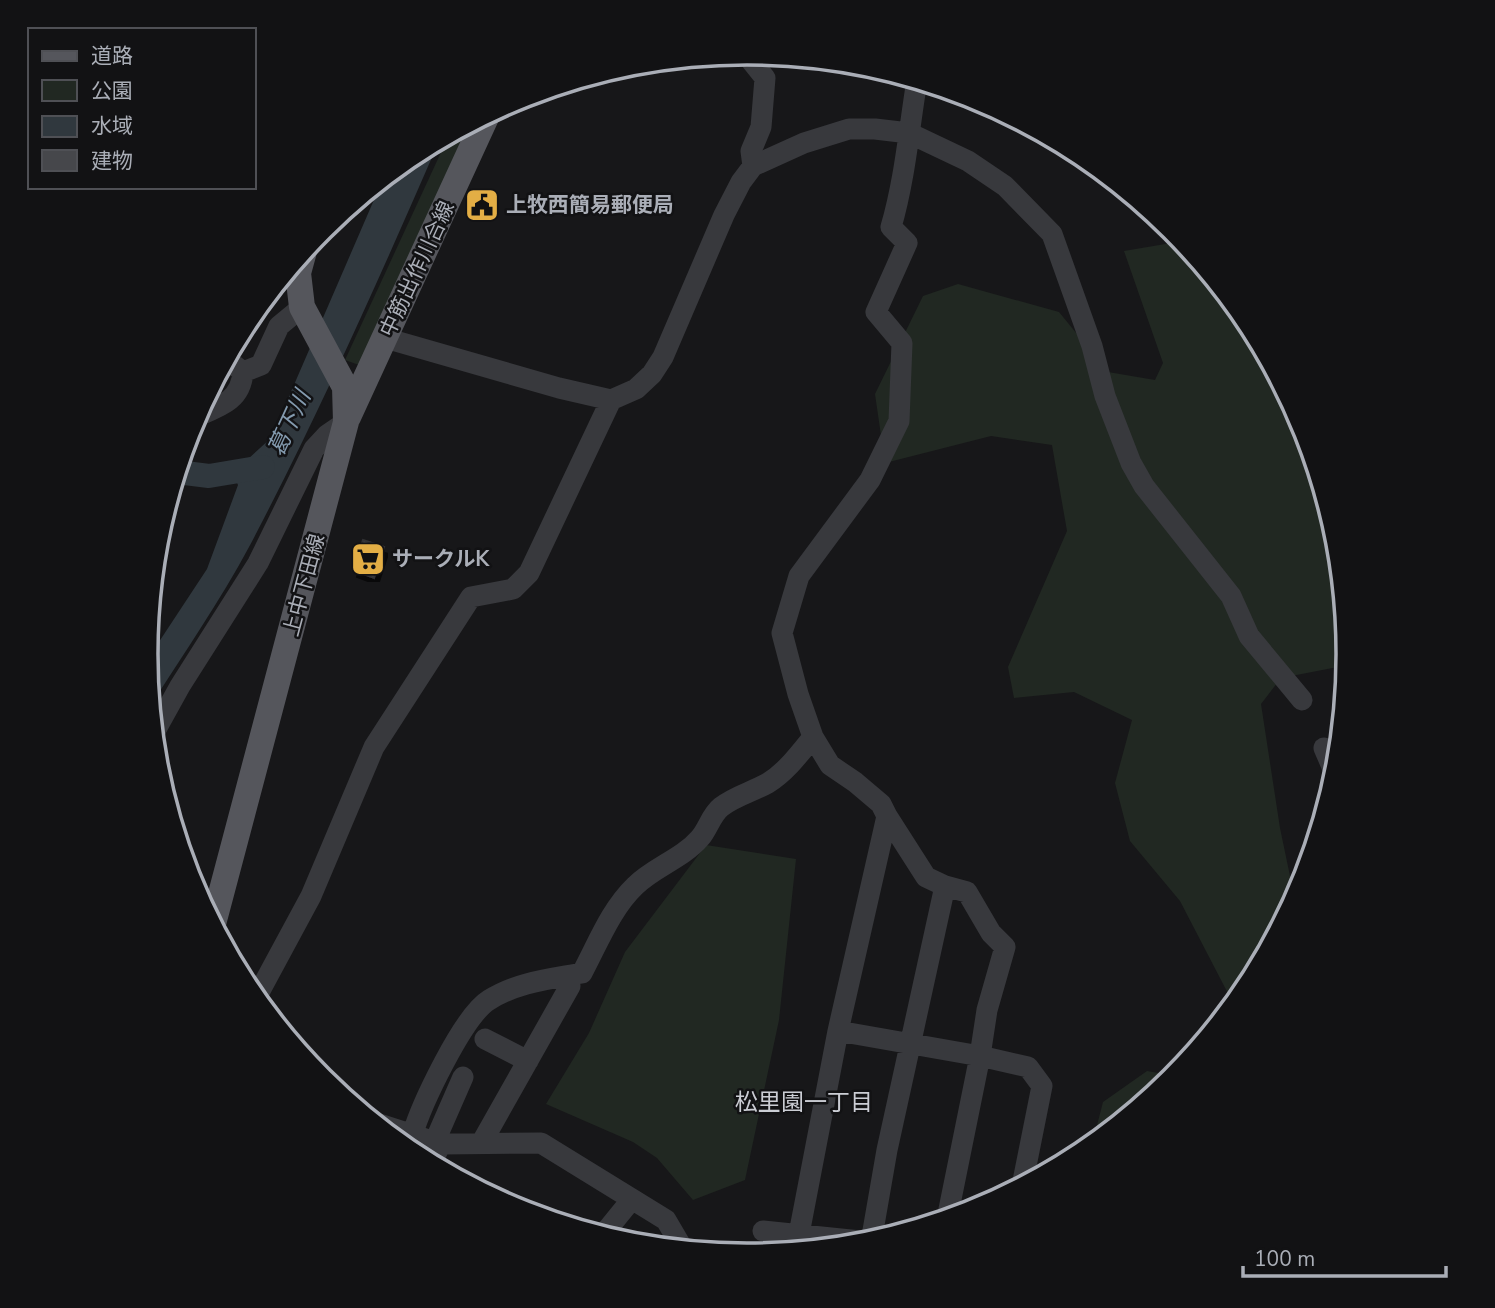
<svg xmlns="http://www.w3.org/2000/svg" width="1495" height="1308" viewBox="0 0 1495 1308" font-family="'Nunito Sans','Noto Sans JP',sans-serif">
<style>
.green{fill:#212822}
.water{fill:#30383e}
.lines{fill:none;stroke-linecap:round;stroke-linejoin:round}
.river{stroke:#30383e;stroke-width:24}
.building{fill:#46474b;stroke:#313135;stroke-width:2;filter:url(#shadow)}
.minor{stroke:#38393d;stroke-width:21}
.major{stroke:#55565c;stroke-width:26}
.labels{text-anchor:middle;stroke-width:5;stroke-linejoin:round;paint-order:stroke}
.poi-label{font-size:21px;font-weight:bold;fill:#aaaeb7;stroke:#121214;text-anchor:start}
.street-label{font-size:21px;fill:#aaaeb7;stroke:#121214}
.water-label{font-size:23px;font-style:italic;fill:#849baf;stroke:#121214}
.neighbourhood-label{font-size:23px;fill:#cbcdd4;stroke:#121214}
.rim{fill:none;stroke:#aaaeb7;stroke-width:3.5}
</style>
<defs>
<filter id="shadow"><feDropShadow dx="4" dy="7" stdDeviation="0" flood-color="#0009"/></filter>
</defs>
<rect width="100%" height="100%" fill="#171719"/>
<path class="green" d="M481 118 359 365 345 360 449 135Z
M1183 241 1248 320 1303 424 1338 537 1349 654 1348 665 1281 678 1261 704 1280 828 1295 900 1247 988 1234 1005 1180 901 1130 841 1115 783 1132 720 1074 692 1014 698 1008 667 1067 531 1052 445 991 436 885 463 875 394 923 296 958 284 1059 312 1108 372 1155 380 1163 363 1124 251Z
M706 845 796 859 779 1020 745 1180 693 1200 657 1158 633 1142 546 1104 589 1033 625 952Z
M1147 1071 1176 1076 1088 1149 1094 1137 1103 1102Z"/>
<path class="water" d="M440 139C380 277 319 414 249 547 220 601 184 653 151 705L147 660 207 569 238 485 230 466 247 460 271 438 383 179 414 154Z"/>
<g class="lines">
<path class="river" d="M177 472 209 476 263 467"/>
</g>
<path class="building" d="M363 540 384 547 374 578 353 570Z"/>
<g class="lines">
<path class="minor" d="M745 53 765 78 761 127 751 151 753 166
M917 80C909 129 905 179 891 227L907 243 876 312 902 343 899 421 870 480 799 576 782 633 798 694 813 737 830 765 855 782 881 804 887 816 926 877 945 886 967 892 991 933 1005 947 987 1010 980 1056 947 1219
M385 338 559 388 611 400 636 389 652 374 663 357 724 215 741 182 753 166 804 143 849 129H875L909 133 968 161 1005 186 1052 234 1092 346 1105 396 1131 463 1144 486 1231 596 1249 636 1302 700
M243 372 261 365 279 326 302 307
M195 417C219 407 241 401 243 372L234 365 225 362
M154 733 180 686 258 563 314 449 327 435 346 422
M1324 748 1336 776
M256 998 311 896 374 747 471 597 513 589 529 573 611 400
M838 1031 980 1056 1028 1067 1042 1086 1022 1186
M485 1039 528 1061
M376 1123 441 1144 541 1143 666 1220 683 1249
M412 1136C421 1105 463 1016 489 1000 517 982 550 979 582 973 598 943 611 909 635 886 654 867 682 859 700 838 708 829 711 815 721 807 735 796 752 792 768 783 786 772 800 753 813 737
M435 1141 463 1077
M482 1142 570 986
M431 1163 441 1144
M763 1231 870 1242
M602 1236 632 1199
M871 1242 887 1150 945 886
M791 1251 799 1234 838 1031 887 816"/>
<path class="major" d="M348 417 487 115
M213 924 346 422 345 387 302 307 298 273 304 251"/>
</g>
<defs>
<g id="civic-square" transform="scale(1.75)"><rect x="-9" y="-9" width="18" height="18" rx="4" fill="#e3ae45" stroke="#121214"/><path d="M-.6-6.5H3V-4.5H.6V-3L4-1V1h2V6H-6V1h2V-1L-.6-3ZM-1.2 2.5V6h2.4V2.5Z" fill="#111"/></g>
<g id="supermarket-square" transform="scale(1.75)"><rect x="-9" y="-9" width="18" height="18" rx="4" fill="#e3ae45" stroke="#121214"/><path d="M-6-5.5h2.5l.6 2H6L4.5 2H-2.5L-4.4-4H-6ZM-1.5 3.2a1.3 1.3 0 1 0 .1 0ZM3 3.2a1.3 1.3 0 1 0 .1 0Z" fill="#111"/></g>
</defs>
<g fill-rule="evenodd">
<use href="#civic-square" x="482" y="205"/>
<use href="#supermarket-square" x="368" y="559"/>
</g>
<g class="labels">
<g class="poi-label">
<text x="506" y="212">上牧西簡易郵便局</text>
<text x="392" y="566">サークルK</text>
</g>
<g class="street-label">
<text transform="translate(417 269) rotate(-65)" y="7">中筋出作川合線</text>
<text transform="translate(304 585) rotate(-75)" y="7">上中下田線</text>
</g>
<g class="water-label">
<text transform="translate(289 423) rotate(-65)" y="8">葛下川</text>
</g>
<g class="neighbourhood-label">
<text x="804" y="1110">松里園一丁目</text>
</g>
</g>
<path d="M0 0H1495V1308H0ZM158 654a589 589 0 1 1 1178 0a589 589 0 1 1-1178 0Z" fill="#121214" fill-rule="evenodd"/>
<path class="rim" d="M158 654a589 589 0 1 1 1178 0a589 589 0 1 1-1178 0Z"/>
<rect x="28" y="28" width="228" height="161" fill="#121214" stroke="#4f5055" stroke-width="2"/>
<rect x="42" y="51" width="35" height="10" fill="#55565c" stroke="#4f5055" stroke-width="2"/>
<text x="91" y="63" font-size="21" fill="#aaaeb7">道路</text>
<rect x="42" y="80" width="35" height="21" fill="#212822" stroke="#4f5055" stroke-width="2"/>
<text x="91" y="98" font-size="21" fill="#aaaeb7">公園</text>
<rect x="42" y="116" width="35" height="21" fill="#30383e" stroke="#4f5055" stroke-width="2"/>
<text x="91" y="133" font-size="21" fill="#aaaeb7">水域</text>
<rect x="42" y="150" width="35" height="21" fill="#46474b" stroke="#4f5055" stroke-width="2"/>
<text x="91" y="168" font-size="21" fill="#aaaeb7">建物</text>
<path d="M1243 1266v10h203v-10" fill="none" stroke="#aaaeb7" stroke-width="3.5"/>
<text x="1254" y="1266" font-size="21" fill="#aaaeb7" stroke="#121214" stroke-width="5" paint-order="stroke">100 m</text>
</svg>
